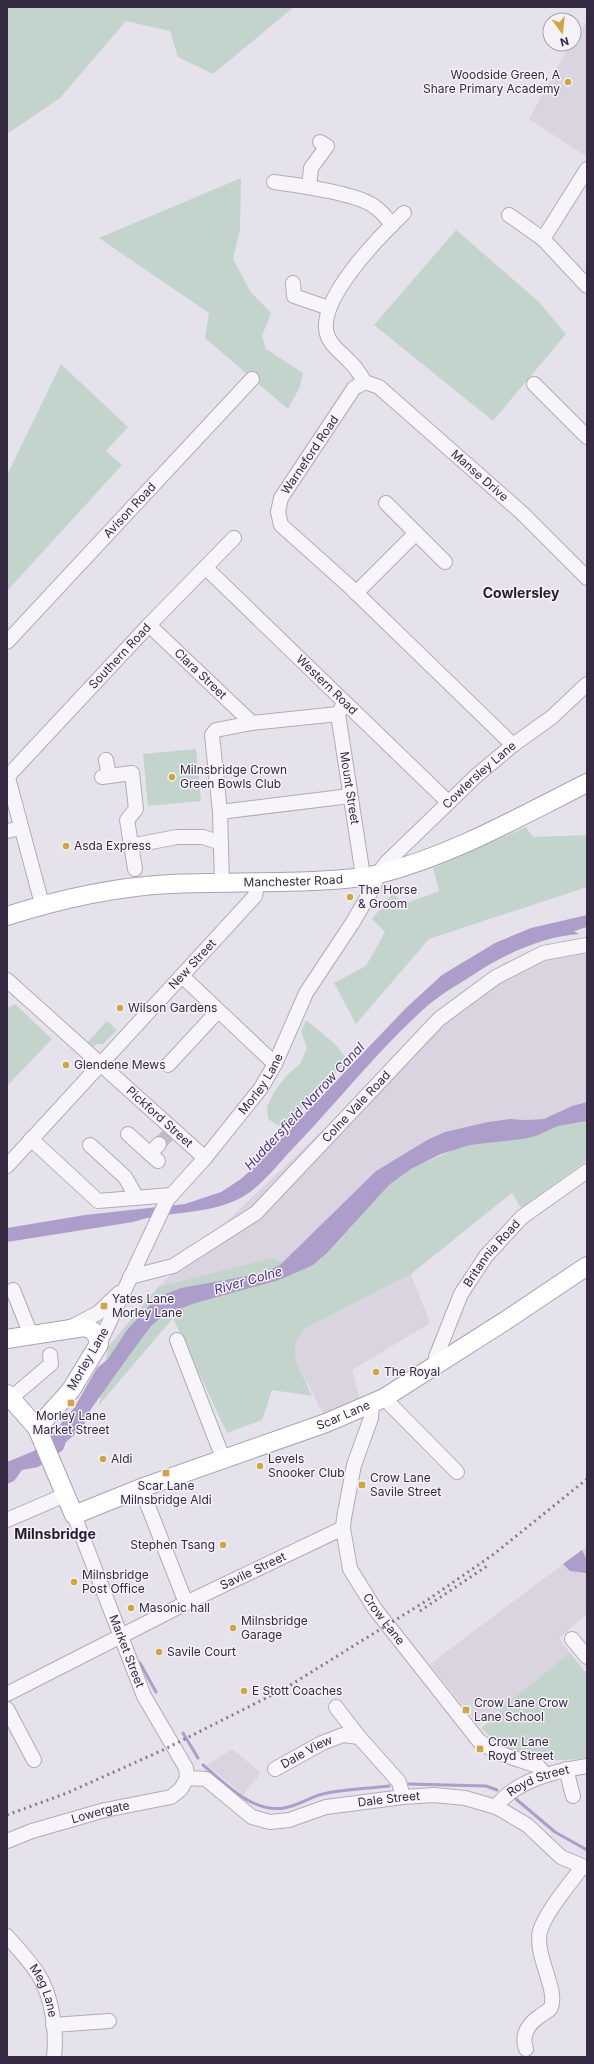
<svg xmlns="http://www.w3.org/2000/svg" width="594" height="2064" viewBox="0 0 594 2064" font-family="Inter,sans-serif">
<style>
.built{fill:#d9d4e0}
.green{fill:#c3d4cd}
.water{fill:#ad9dca}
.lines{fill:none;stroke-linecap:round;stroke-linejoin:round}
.stream{stroke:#ad9dca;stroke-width:3}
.minor-tunnel{stroke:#c3bdc9;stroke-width:14;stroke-dasharray:14 7;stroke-linecap:butt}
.minor-casing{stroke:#b1abb9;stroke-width:16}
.major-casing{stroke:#aaa1b6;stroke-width:20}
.minor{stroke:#f7f5f9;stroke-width:14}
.major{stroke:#fff;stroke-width:18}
.rail{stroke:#877b94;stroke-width:3;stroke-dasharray:2 4;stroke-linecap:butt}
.poi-dot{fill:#cfa547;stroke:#f4f2f8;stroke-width:1.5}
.labels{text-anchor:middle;stroke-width:3;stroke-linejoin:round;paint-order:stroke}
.poi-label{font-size:12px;fill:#362a43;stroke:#f4f2f8;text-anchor:start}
.street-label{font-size:12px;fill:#362a43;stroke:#f4f2f8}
.water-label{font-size:13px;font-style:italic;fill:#4e3377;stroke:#f4f2f8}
.quarter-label{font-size:14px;font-weight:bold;fill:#281c34;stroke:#f4f2f8}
</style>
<rect width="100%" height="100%" fill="#e6e2eb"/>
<path class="built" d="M587 21V157L529 119 570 44H574V38Z
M587 938V1102L572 1106 544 1119 525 1120 510 1119 488 1122 445 1132 429 1139 376 1171 283 1262 270 1258 158 1287 436 1022 543 953Z
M411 1274 430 1323 352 1370 361 1403 324 1416 296 1361 295 1345 304 1329Z
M587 1546V1614L559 1638 570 1653 479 1726 430 1664Z
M232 1749 261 1773 243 1795 207 1765Z"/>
<path class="green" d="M9 7H294L213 74 178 57 170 31 126 21 60 98 7 134V14Z
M241 178 240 230 233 259 250 291 271 313 262 336 266 349 303 373 300 387 288 409 205 338 209 313 99 238Z
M456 230 538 301 566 334 493 421 374 325Z
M61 364 128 427 106 451 122 465 7 591V475Z
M196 749 201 801 148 806 143 754Z
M526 827 533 837 587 835V887L429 939 356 1024 334 983 366 966 385 932 372 919 393 893 404 904 439 891 433 868Z
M15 1004 52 1039 7 1086V1008Z
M306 1020 335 1044 348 1060 284 1129 268 1119 267 1107 274 1092 287 1075 300 1064 307 1048 301 1031Z
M107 1021 117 1030 103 1044H98L92 1047 87 1043Z
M587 1121V1160L521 1208 512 1193 411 1274 304 1329 295 1345 296 1361 312 1396 272 1390 262 1420 227 1433 173 1318 99 1405 108 1347 158 1287 270 1258 283 1262 313 1265 327 1253 389 1185 411 1169 457 1148 470 1145 523 1139 536 1136 558 1126Z
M570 1653 587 1674V1758C557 1761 528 1763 502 1747 494 1742 488 1734 481 1728L500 1713 499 1710Z"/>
<path class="water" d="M587 915V927L574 931 579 934C543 937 509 952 479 971 461 983 442 993 426 1007 379 1049 341 1098 298 1143 281 1160 265 1183 244 1196 211 1216 168 1210 133 1222L7 1242V1228L85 1215 185 1204 221 1192 241 1179 255 1166 407 1007 442 975 495 943 531 928Z
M587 1102V1121L558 1126 536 1136 523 1139 470 1145 441 1154 411 1169 389 1185 327 1253 313 1265 279 1280 192 1304 163 1316 151 1326 131 1353 91 1409 83 1427 66 1442 63 1450 38 1467 22 1470 14 1481 7 1484V1462L34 1451 54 1432 74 1408 97 1368 108 1359 127 1330 154 1300 163 1295 181 1288 264 1273 280 1265 376 1171 429 1139 445 1132 488 1122 510 1119 525 1120 544 1119 572 1106Z
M582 1550 587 1560 586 1573 570 1571 563 1564Z"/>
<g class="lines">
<path class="stream" d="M137 1662 140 1663 156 1692
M183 1733 198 1758
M203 1765C226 1784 252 1813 284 1808 297 1806 307 1799 319 1795 341 1789 366 1789 389 1786
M409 1784 486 1786 497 1790
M516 1799 555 1832 587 1850"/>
<path class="minor-tunnel" d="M159 1144 168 1135"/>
<g class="minor-casing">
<g id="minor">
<path d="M274 182C297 185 359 194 375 207 382 211 387 219 392 225"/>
<path d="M309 187 311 168 327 146 320 142"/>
<path d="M404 213C381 235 313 303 328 337 333 348 342 353 350 362 356 367 360 375 365 382L354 388 281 498 278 512 281 525 348 585 513 745"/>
<path d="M509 215 543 239 587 286"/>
<path d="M543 239 587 169"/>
<path d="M293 283 294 296 329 308"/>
<path id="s1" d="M365 382 379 387 522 513 587 578"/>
<path d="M534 384 587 437"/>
<path d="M386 503 416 533"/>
<path id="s2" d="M206 568 448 802"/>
<path d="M356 593 416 533 445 562"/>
<path id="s3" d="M149 625 252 723"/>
<path id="s4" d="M7 642 252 379"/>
<path id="s5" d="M342 707 338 714 363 876"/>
<path d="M106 760 109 776"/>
<path d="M7 774 42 904"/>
<path id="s6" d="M8 776 149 625 234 538"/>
<path d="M102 777 132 773 136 809 127 820 135 869"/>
<path d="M220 812 350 796"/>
<path d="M7 831 21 828"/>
<path d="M130 846 177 837H203L221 843"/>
<path d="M222 884 220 812 212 735 216 730 252 723 338 714"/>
<path d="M182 976 275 1064"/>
<path id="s7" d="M7 980 205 1158"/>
<path d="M168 1065 218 1011"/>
<path d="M128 1134 158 1161"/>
<path d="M31 1139 98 1201 171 1195"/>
<path d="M90 1145 125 1177 137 1198"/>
<path d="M150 1154 159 1144"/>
<path id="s8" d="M7 1166 255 896 257 884"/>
<path id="s9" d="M130 1277 173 1266 256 1213 439 1019 496 977 543 953 587 945"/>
<path d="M13 1290 31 1335"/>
<path d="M71 1327 98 1313 119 1293"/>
<path d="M177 1340 223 1458"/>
<path id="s10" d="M99 1344 167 1200 205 1158 261 1088 275 1064 306 993 353 922 374 886 378 874 387 862 476 776 513 745 552 717 587 684"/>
<path id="s11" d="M437 1364 436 1357 461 1294 486 1256 522 1217 587 1171"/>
<path d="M11 1398 51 1364 50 1355"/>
<path d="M384 1398 457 1472"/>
<path id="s12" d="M372 1403 371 1418 354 1465 344 1518 343 1528 350 1569 375 1609 479 1741 498 1753 538 1766 545 1774"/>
<path d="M141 1488 186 1603"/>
<path id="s13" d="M74 1515 144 1696 186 1768 187 1778"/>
<path d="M7 1520 65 1495"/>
<path d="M572 1639 587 1657"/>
<path id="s14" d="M7 1694 186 1603 343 1528"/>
<path d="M336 1707 359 1737"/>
<path d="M7 1709 34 1760"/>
<path id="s15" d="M275 1769 322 1743 343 1735 359 1737 399 1782 403 1797"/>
<path d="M566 1769 573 1796"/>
<path id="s16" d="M187 1778 206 1779 252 1817 270 1822 289 1820 326 1807 403 1797 434 1795 465 1798 496 1807 505 1812 527 1825 561 1857 587 1868"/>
<path id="s17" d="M496 1807C515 1780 556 1771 587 1766"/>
<path id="s18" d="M7 1841 32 1831 105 1810 171 1797 181 1789 187 1778"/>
<path id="s19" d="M7 1936C17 1948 29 1960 38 1974 52 1996 57 2031 54 2057"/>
<path d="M53 2025 109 2021"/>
<path d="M526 2049C521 2035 528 2024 540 2016 542 2014 548 2011 550 2009 560 1992 534 1956 540 1931 546 1911 570 1884 582 1867"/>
</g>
</g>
<g class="major-casing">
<g id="major">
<path id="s20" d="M7 916C60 899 114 887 170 884 218 882 265 883 313 881 334 880 358 879 379 874 453 855 519 817 587 783"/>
<path d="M7 1339 84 1327C94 1330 97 1333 99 1344L71 1390 37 1428"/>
<path id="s21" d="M7 1394 37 1428 74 1515 141 1488 326 1423 384 1398 508 1319 587 1266"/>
</g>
</g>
<use href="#minor" class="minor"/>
<use href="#major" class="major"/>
<path class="rail" d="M420 1611 487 1566
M7 1815 67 1793 163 1750 284 1689 426 1601 494 1554 587 1479"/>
</g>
<g class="poi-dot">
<circle cx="568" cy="82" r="4"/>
<circle cx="172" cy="777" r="4"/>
<circle cx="66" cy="846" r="4"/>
<circle cx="350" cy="897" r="4"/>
<circle cx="120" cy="1008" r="4"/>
<circle cx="66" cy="1065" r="4"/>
<rect x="100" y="1302" width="8" height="8" rx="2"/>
<circle cx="376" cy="1372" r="4"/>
<rect x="67" y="1399" width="8" height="8" rx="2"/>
<circle cx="103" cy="1459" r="4"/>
<circle cx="260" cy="1466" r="4"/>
<rect x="162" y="1469" width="8" height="8" rx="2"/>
<rect x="358" y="1481" width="8" height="8" rx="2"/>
<circle cx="223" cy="1545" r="4"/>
<circle cx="74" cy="1582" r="4"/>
<circle cx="131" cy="1608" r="4"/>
<circle cx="233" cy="1628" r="4"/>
<circle cx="159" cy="1652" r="4"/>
<circle cx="244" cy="1691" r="4"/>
<rect x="462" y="1706" width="8" height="8" rx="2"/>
<rect x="476" y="1745" width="8" height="8" rx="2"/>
</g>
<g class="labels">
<g class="poi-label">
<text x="560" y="79" text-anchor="end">Woodside Green, A<tspan x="560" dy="14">Share Primary Academy</tspan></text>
<text x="180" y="774">Milnsbridge Crown<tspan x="180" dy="14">Green Bowls Club</tspan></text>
<text x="74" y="850">Asda Express</text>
<text x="358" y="894">The Horse<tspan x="358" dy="14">&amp; Groom</tspan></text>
<text x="128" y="1012">Wilson Gardens</text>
<text x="74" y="1069">Glendene Mews</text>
<text x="112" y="1303">Yates Lane<tspan x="112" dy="14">Morley Lane</tspan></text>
<text x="384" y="1376">The Royal</text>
<text x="71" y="1420" text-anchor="middle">Morley Lane<tspan x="71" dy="14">Market Street</tspan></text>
<text x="111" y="1463">Aldi</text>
<text x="268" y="1463">Levels<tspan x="268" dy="14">Snooker Club</tspan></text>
<text x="370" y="1482">Crow Lane<tspan x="370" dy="14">Savile Street</tspan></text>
<text x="166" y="1490" text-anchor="middle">Scar Lane<tspan x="166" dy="14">Milnsbridge Aldi</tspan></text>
<text x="215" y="1549" text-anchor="end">Stephen Tsang</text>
<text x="82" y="1579">Milnsbridge<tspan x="82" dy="14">Post Office</tspan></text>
<text x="139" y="1612">Masonic hall</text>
<text x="241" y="1625">Milnsbridge<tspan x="241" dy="14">Garage</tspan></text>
<text x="167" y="1656">Savile Court</text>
<text x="252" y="1695">E Stott Coaches</text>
<text x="474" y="1707">Crow Lane Crow<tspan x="474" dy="14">Lane School</tspan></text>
<text x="488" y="1746">Crow Lane<tspan x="488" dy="14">Royd Street</tspan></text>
</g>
<g class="street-label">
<text transform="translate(310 455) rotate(-56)" y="4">Warneford Road</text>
<text dy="4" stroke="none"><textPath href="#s1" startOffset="149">Manse Drive</textPath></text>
<text dy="4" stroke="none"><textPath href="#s4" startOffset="180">Avison Road</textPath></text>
<text dy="4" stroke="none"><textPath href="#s6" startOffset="164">Southern Road</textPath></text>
<text dy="4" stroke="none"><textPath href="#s3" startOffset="71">Clara Street</textPath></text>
<text dy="4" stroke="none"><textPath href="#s2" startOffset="168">Western Road</textPath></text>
<text dy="4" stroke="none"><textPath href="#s10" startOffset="692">Cowlersley Lane</textPath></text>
<text dy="4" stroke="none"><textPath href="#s5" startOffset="83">Mount Street</textPath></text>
<text dy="4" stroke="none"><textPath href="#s20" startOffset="290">Manchester Road</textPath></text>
<text dy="4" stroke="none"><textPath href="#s8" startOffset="274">New Street</textPath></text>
<text dy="4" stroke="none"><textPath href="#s10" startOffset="309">Morley Lane</textPath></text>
<text dy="4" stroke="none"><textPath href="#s9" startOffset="289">Colne Vale Road</textPath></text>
<text dy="4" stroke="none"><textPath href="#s7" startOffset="205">Pickford Street</textPath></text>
<text dy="4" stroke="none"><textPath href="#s11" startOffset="126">Britannia Road</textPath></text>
<text transform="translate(88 1359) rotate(-60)" y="4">Morley Lane</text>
<text dy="4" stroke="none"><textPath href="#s21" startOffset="427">Scar Lane</textPath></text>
<text dy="4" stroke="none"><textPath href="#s14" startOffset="275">Savile Street</textPath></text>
<text dy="4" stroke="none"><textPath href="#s12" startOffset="231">Crow Lane</textPath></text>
<text dy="4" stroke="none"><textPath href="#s13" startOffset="146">Market Street</textPath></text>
<text dy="4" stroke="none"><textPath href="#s15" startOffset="36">Dale View</textPath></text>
<text dy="4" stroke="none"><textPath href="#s17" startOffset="51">Royd Street</textPath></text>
<text dy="4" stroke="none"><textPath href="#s16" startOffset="219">Dale Street</textPath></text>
<text dy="4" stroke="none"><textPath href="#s18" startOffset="98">Lowergate</textPath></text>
<text dy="4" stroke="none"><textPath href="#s19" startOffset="67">Meg Lane</textPath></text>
</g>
<g class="water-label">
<text transform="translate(304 1106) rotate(-47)" y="5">Huddersfield Narrow Canal</text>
<text transform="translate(248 1280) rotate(-16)" y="5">River Colne</text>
</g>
<g class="quarter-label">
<text x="521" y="598">Cowlersley</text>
<text x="55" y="1539">Milnsbridge</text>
</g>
</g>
<rect width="594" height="2064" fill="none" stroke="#362a43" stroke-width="16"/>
<g transform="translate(562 32) rotate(165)"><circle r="19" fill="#f4f2f8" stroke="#a8a2b0"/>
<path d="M0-3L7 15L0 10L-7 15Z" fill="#cfa547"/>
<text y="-6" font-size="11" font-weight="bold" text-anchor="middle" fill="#362a43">N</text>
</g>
</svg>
